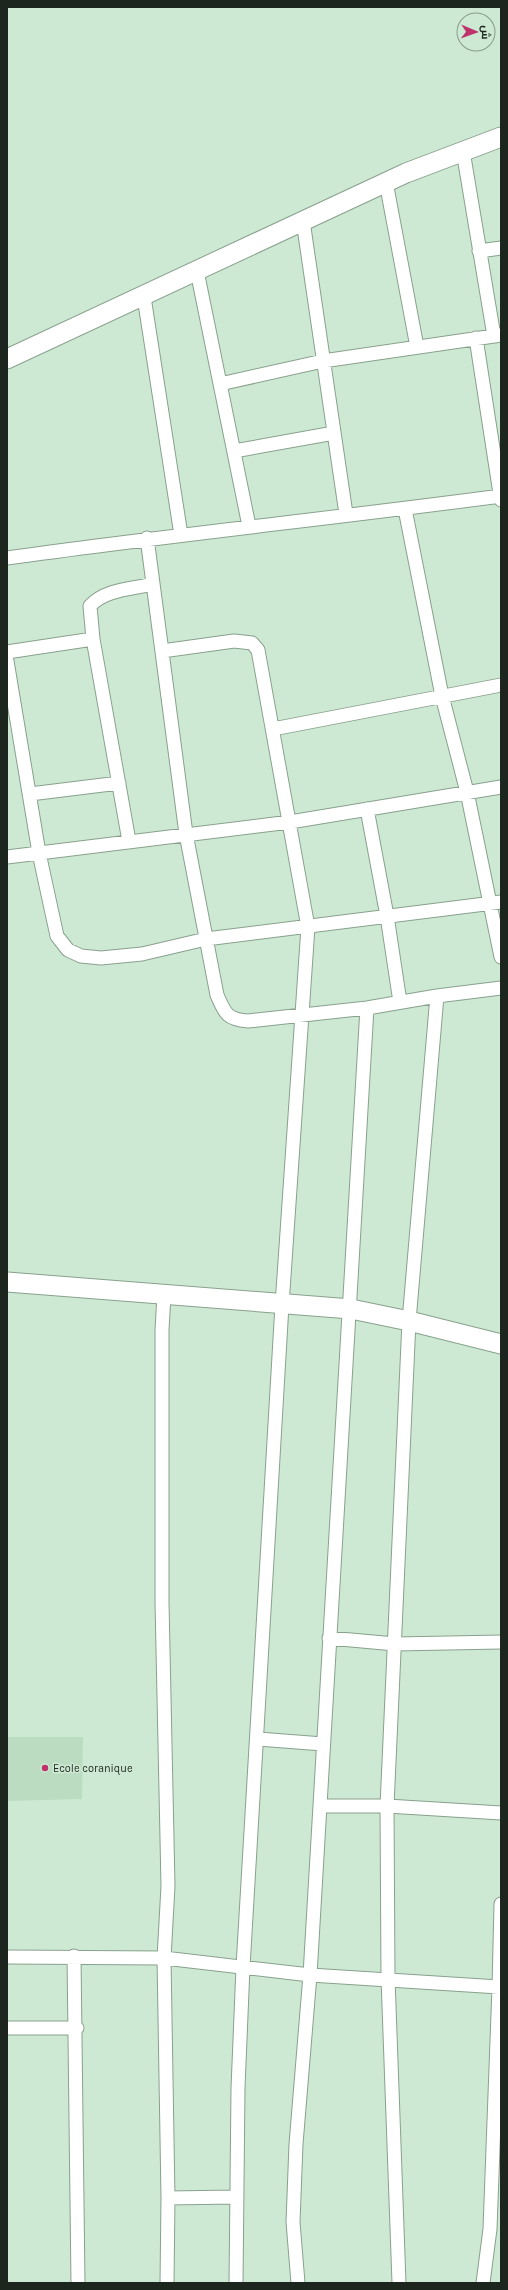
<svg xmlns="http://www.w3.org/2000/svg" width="508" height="2290" viewBox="0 0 508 2290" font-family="Karla,Cairo,sans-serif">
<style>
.built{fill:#bcdcc2}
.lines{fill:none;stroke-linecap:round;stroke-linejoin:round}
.street-casing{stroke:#88a18d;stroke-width:15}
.secondary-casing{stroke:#88a18d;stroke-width:21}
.street{stroke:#fff;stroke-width:13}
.secondary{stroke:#fff;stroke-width:19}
.poi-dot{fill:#be336b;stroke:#cee9d3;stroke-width:1.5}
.labels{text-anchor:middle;stroke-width:3;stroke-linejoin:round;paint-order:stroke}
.poi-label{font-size:11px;fill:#1c261e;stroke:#cee9d3;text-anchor:start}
</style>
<rect width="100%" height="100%" fill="#cee9d3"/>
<path class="built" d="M7 1737H83L82 1799 7 1801Z"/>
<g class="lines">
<g class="street-casing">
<path id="street" d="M463 151 494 336
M386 182 417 347
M303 221 346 514
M479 251 501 248
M197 271 249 526
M144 297 181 535
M476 338 501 500
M220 384 323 361 501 335
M234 451 334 433
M405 509 442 696 467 792 501 957
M147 538 186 834 217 995C225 1013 226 1019 248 1021L367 1008 437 996 501 988
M7 558C171 535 336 518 501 496
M162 651 234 641 252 643 258 650 308 927 282 1305 243 1967 238 2088 236 2283
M7 652 93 639
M7 661 39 853 57 936 68 950 81 956 101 958 142 954 206 939 501 902
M273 729 501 685
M30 794 119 783
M367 809 387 916 400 1002
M129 841 93 639 90 606C105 589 133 589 153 584
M7 857 290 822 501 787
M164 1295 162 1330V1602L168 1886 164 1958 168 2198 167 2283
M329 1638 395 1644 501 1642
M258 1739 323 1744
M320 1806H387L501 1813
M74 1956 78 2283
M7 1957 164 1958 310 1975 499 1987 490 2229 483 2283
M499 1987 501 1904
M7 2028H77
M168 2198 235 2197
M298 2283 293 2222 296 2144 310 1975 367 1008
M399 2283 388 1978 387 1806 409 1321 437 996"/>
</g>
<g class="secondary-casing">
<path id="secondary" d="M7 359 406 173 501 137
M7 1282 351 1309 409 1321 501 1344"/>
</g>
<use href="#street" class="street"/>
<use href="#secondary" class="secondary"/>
</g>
<circle class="poi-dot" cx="45" cy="1768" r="4"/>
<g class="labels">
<g class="poi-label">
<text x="53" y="1772">Ecole coranique</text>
</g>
</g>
<rect width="508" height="2290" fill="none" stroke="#1c261e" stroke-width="16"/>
<g transform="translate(476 32) rotate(92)"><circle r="19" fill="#cee9d3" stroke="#879b8b"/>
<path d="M0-3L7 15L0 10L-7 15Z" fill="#be336b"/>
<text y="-6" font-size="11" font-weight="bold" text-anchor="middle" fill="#1c261e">ش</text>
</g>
</svg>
